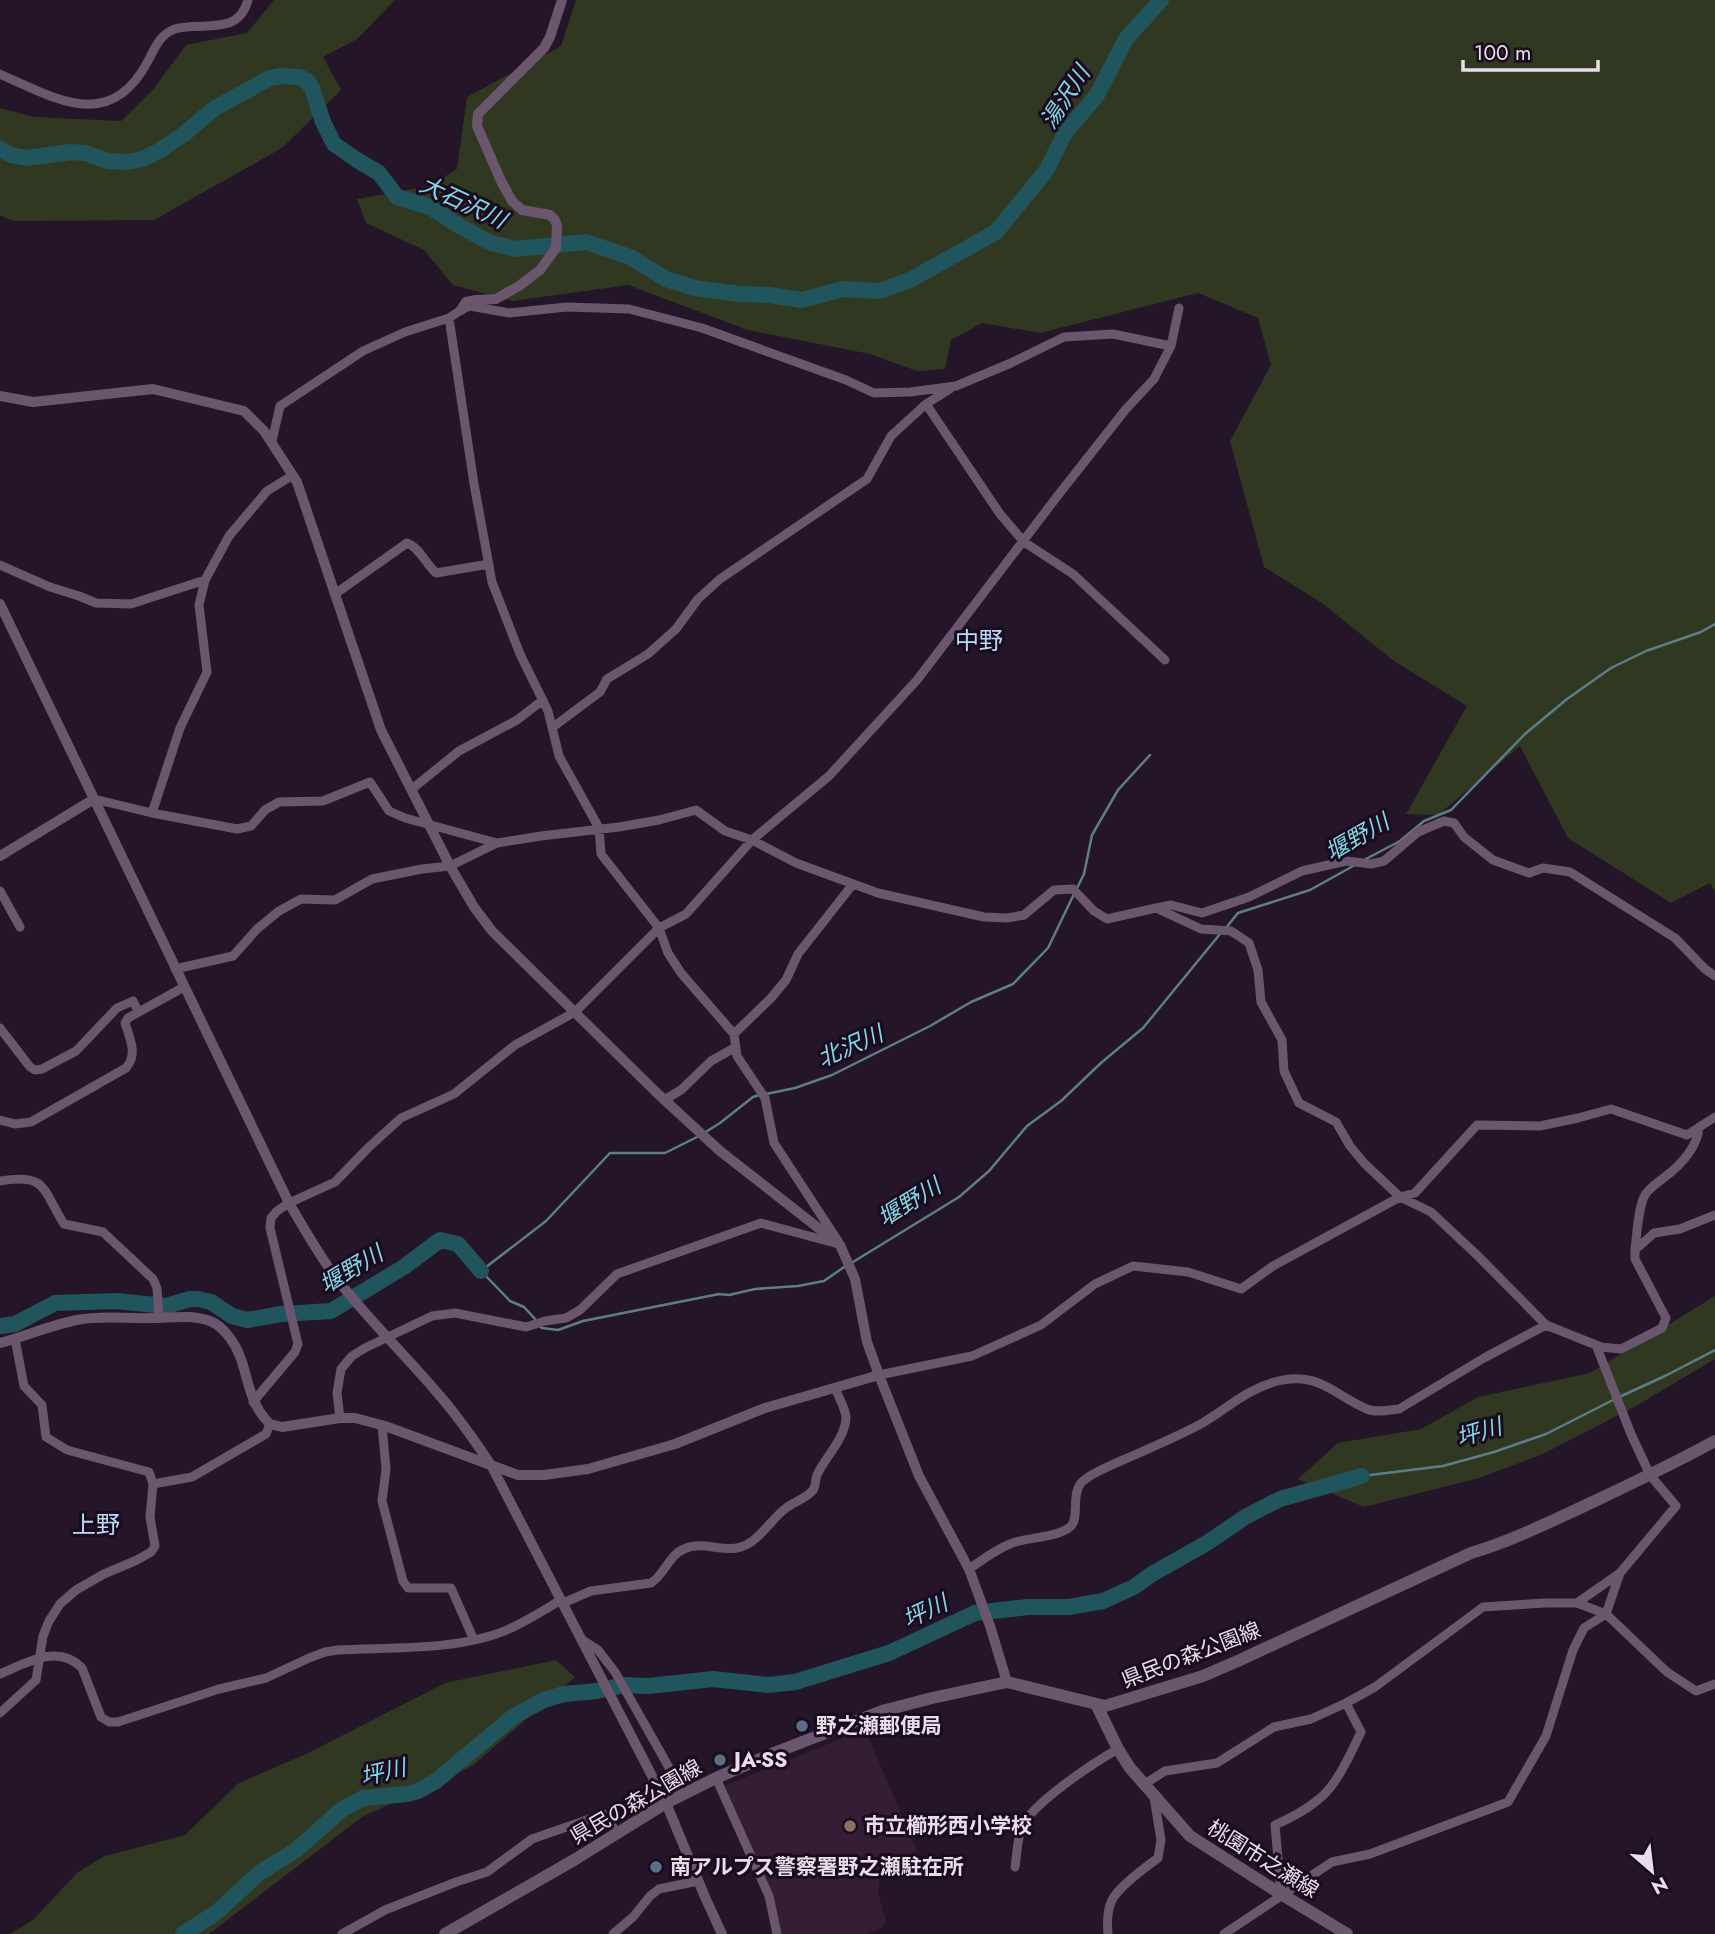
<svg xmlns="http://www.w3.org/2000/svg" width="1715" height="1934" viewBox="0 0 1715 1934" font-family="Jost,'Noto Sans JP',sans-serif">
<style>
.built{fill:#331e36}
.green{fill:#313821}
.lines{fill:none;stroke-linecap:round;stroke-linejoin:round}
.stream{stroke:#5d7e88;stroke-width:2.5}
.river{stroke:#21555d;stroke-width:16}
.minor{stroke:#6a566d;stroke-width:9}
.tertiary{stroke:#6a566d;stroke-width:10}
.secondary{stroke:#6a566d;stroke-width:12}
.service-dot{fill:#5c6f8a;stroke:#1b0b1e;stroke-width:2.5}
.education-dot{fill:#8d6e63;stroke:#1b0b1e;stroke-width:2.5}
.labels{text-anchor:middle;stroke-width:6;stroke-linejoin:round;paint-order:stroke}
.street-label{font-size:21px;fill:#e9ddeb;stroke:#1b0b1e}
.poi-label{font-size:21px;font-weight:bold;fill:#e9ddeb;stroke:#1b0b1e;text-anchor:start}
.water-label{font-size:23px;font-style:italic;fill:#80d7e6;stroke:#1b0b1e}
.quarter-label{font-size:24px;fill:#b9dcfe;stroke:#1b0b1e}
</style>
<rect width="100%" height="100%" fill="#251528"/>
<path class="built" d="M865 1729 917 1851 881 1870 878 1893 886 1921 883 1927 867 1934H780L724 1786Z"/>
<path class="green" d="M274 0H395L357 39 323 57 341 90 282 148 154 220 13 221 0 215V108L34 117 121 121 152 91 186 45 247 33Z
M576 0H1715V891L1710 883 1671 903 1568 838 1520 746 1438 815 1406 814 1467 706 1394 661 1322 603 1264 567 1230 441 1271 365 1258 318 1198 293 1040 333 982 323 951 340 945 369 917 371 870 354 748 330 628 285 513 301 453 285 424 250 366 223 357 199 430 186 457 169 467 97 561 46Z
M1715 1296V1359L1636 1406 1543 1454 1479 1478 1364 1507 1298 1479 1338 1443 1421 1429 1478 1397 1590 1373Z
M556 1660 575 1677 472 1766 362 1817 209 1934H10L33 1920 78 1872 105 1856 185 1835 239 1783 306 1754 445 1683Z"/>
<g class="lines">
<path class="stream" d="M1364 860 1400 841 1424 821 1451 810 1525 734 1567 699 1611 668 1646 651 1701 632 1715 624
M1077 888 1084 874 1092 835 1118 790 1150 755
M1225 929 1238 913 1310 890 1355 865
M766 1094 795 1088 832 1075 930 1026 971 1002 1013 984 1048 948 1074 894
M704 1133 720 1123 753 1097 759 1095
M853 1262 959 1197 989 1171 1027 1126 1061 1101 1102 1062 1143 1028 1220 934
M536 1320 524 1307 510 1301 481 1271 546 1221 610 1153H665L699 1136
M540 1326 542 1328 558 1330 583 1321 719 1294 729 1295 755 1289 798 1286 824 1281 847 1265
M1362 1476 1443 1466 1494 1452 1546 1434 1617 1398 1665 1376 1715 1350"/>
<path class="river" d="M0 149 11 155 26 158 71 152 85 153 108 161 127 162 143 159 159 151 184 134 215 108 270 78 282 76 299 77 307 81 312 88 323 122 334 144 357 160 379 173 397 197 430 207 461 227 491 243 516 249 586 242 630 257 666 279 695 288 739 294 769 295 802 300 843 289 880 291 910 280 996 232 1046 171 1065 133 1097 95 1126 39 1161 0
M0 1326 15 1324 55 1303 116 1301 166 1306 190 1299H198L211 1302 232 1316 247 1320 281 1314 331 1311 404 1267 440 1240 458 1244 481 1271
M183 1934 217 1912 259 1873 295 1851 341 1810 363 1798 407 1794 418 1791 436 1781 514 1716 544 1700 564 1694 597 1691 624 1685 648 1686 713 1679 768 1685 795 1682 889 1653 975 1613 1028 1607H1069L1103 1601 1134 1587 1152 1574 1207 1543 1245 1517 1280 1499 1362 1476"/>
<path class="minor" d="M0 74C57 99 110 133 148 61 155 48 160 34 175 29 202 21 238 37 248 0
M449 318 474 484 492 582 520 654 548 711 559 756 599 828 601 854 659 928 668 953 681 973 734 1034 737 1056 765 1098 774 1143 838 1241
M950 389 926 404 1000 514 1024 542 1073 574 1165 660
M272 441 280 406 363 351 405 332 449 318 461 310 470 306 509 313 567 307 629 309 702 328 846 380 874 393 910 392 956 386 1011 363 1064 337 1113 334 1171 346
M0 565 50 587 79 596 96 603 131 604 205 580
M335 594 407 543C419 547 426 564 436 573L489 564
M553 727 600 692 607 679 648 654 676 629 698 599 720 579 867 479 891 436 926 404
M412 789 459 751 517 720 543 700
M94 799 152 813 237 829 251 826 265 810 279 802 323 801 370 782 389 811 405 818 497 843 541 836 619 827 659 820 696 810 725 831 752 840 796 863 878 893 984 917 1007 918 1024 915 1054 890 1073 889 1094 911 1107 919 1156 908 1201 929 1231 931 1249 943 1258 970 1261 1002 1282 1040 1284 1071 1299 1103 1336 1122 1350 1146 1364 1163 1400 1197 1431 1212 1479 1257 1546 1325 1601 1347 1621 1349 1662 1328 1666 1318 1635 1259V1250L1654 1233 1680 1229 1715 1215
M152 813 180 728 207 672 199 605 205 580 229 536 267 491 293 475
M0 891 20 927
M1157 908 1171 905 1202 913 1249 897 1302 871 1346 861 1371 864 1384 861 1418 832 1444 821 1454 823 1464 837 1493 860 1529 873 1543 868 1570 872 1675 938 1705 969 1715 976
M175 969 233 956 257 929 279 911 301 899 335 900 372 879 422 869 450 866 497 843
M0 1028 30 1067 35 1070 42 1069 76 1051 117 1008 133 1001 138 1011
M734 1034 771 998 786 980 798 954 853 884
M664 1100 681 1090 711 1061 736 1047
M0 1120 15 1124 31 1122 126 1068C138 1054 130 1039 125 1023L128 1018 184 987
M0 1181C47 1173 42 1189 64 1224L103 1232 153 1279 157 1288 159 1318
M1635 1249C1637 1235 1638 1207 1645 1195 1650 1187 1659 1182 1666 1176 1681 1165 1698 1146 1699 1127
M15 1339 24 1386 42 1405 46 1437 67 1450 149 1472 153 1484 192 1477 266 1434 270 1424
M879 1375 972 1356 1041 1325 1095 1284 1133 1266 1188 1272 1241 1289 1273 1266 1400 1197 1415 1193 1477 1125 1540 1126 1578 1118 1611 1109 1687 1135 1715 1117
M253 1402 295 1352 298 1344 270 1228 271 1218 277 1211 289 1203 335 1182 369 1147 401 1118 454 1094 515 1045 575 1012 659 928 686 914 752 840 829 776 917 680 1059 494 1126 409 1154 379 1171 346 1179 308
M340 1418 337 1393 341 1369 352 1356 365 1348 432 1316 455 1313 526 1327 545 1321 566 1318 580 1310 617 1274 761 1223 835 1243
M382 1425 386 1469 382 1501 403 1581 408 1588H451L474 1640
M969 1569C982 1560 995 1550 1010 1544 1026 1537 1059 1538 1071 1526 1080 1517 1070 1493 1083 1481 1092 1473 1106 1468 1116 1463 1144 1451 1172 1439 1199 1425 1226 1410 1246 1389 1278 1381 1319 1371 1334 1395 1367 1409 1376 1413 1389 1410 1399 1409L1484 1358 1546 1325
M563 1603 591 1591 651 1583C665 1574 669 1555 684 1549 701 1541 719 1551 737 1548 758 1544 770 1520 786 1508 794 1502 807 1498 813 1490 816 1486 815 1480 817 1475 825 1457 845 1439 846 1418 846 1409 838 1396 835 1388
M1577 1603 1620 1573 1676 1506 1650 1475 1631 1434 1596 1345
M581 1639 598 1650 615 1672 671 1771
M0 1674C26 1663 58 1643 82 1668L101 1717 109 1722H118L219 1689 266 1678 309 1658 325 1652 338 1650C392 1647 459 1651 509 1629 527 1621 544 1610 561 1600
M0 1713 36 1680 43 1636 49 1621 60 1604 76 1590 104 1574 137 1560 151 1552 155 1546 150 1517 153 1484
M716 1778 769 1896 777 1934
M1143 1785 1165 1771 1217 1763 1274 1727 1311 1719 1346 1703 1375 1687 1483 1607 1545 1603H1577L1606 1614 1667 1672 1696 1691 1715 1684
M1015 1867C1017 1855 1017 1841 1021 1829 1029 1805 1095 1762 1118 1749
M1281 1894 1275 1825C1291 1818 1306 1810 1319 1799 1337 1785 1351 1753 1361 1732L1346 1703
M342 1934 385 1910 456 1882 487 1872 532 1839 604 1814 617 1833
M613 1934 633 1917 650 1896 659 1889 698 1881
M1108 1934C1107 1923 1107 1910 1112 1900 1118 1888 1147 1866 1158 1858L1161 1840 1154 1797
M1224 1934 1332 1862 1370 1854 1508 1802 1546 1736 1573 1650 1584 1628 1606 1614 1620 1573"/>
<path class="tertiary" d="M461 310 466 302 476 300 496 299 519 286 540 270 556 248 557 226 555 220 550 215 522 210 512 201 501 181 477 126 478 114 544 48 550 37 562 0
M0 396 33 402 153 389 244 411 264 431 297 482 381 730 450 866 474 907 492 931 658 1094 720 1151 840 1245 855 1279 867 1342 879 1375 919 1476 969 1569 990 1626 1007 1682
M0 604 289 1203C303 1227 317 1252 334 1275 366 1318 406 1355 440 1396 459 1418 475 1441 491 1465L666 1803 705 1897 722 1934
M0 856 94 799
M0 1343C26 1336 51 1325 77 1320 102 1315 126 1319 152 1318 170 1318 192 1314 210 1321 218 1324 225 1331 230 1338 250 1364 243 1398 270 1424L282 1427 340 1418H355L385 1426 518 1475H544L588 1469 675 1444 765 1408 879 1375"/>
<path class="secondary" d="M1096 1704 1118 1749 1130 1768 1190 1836 1281 1894 1347 1934
M445 1934 574 1860 666 1803 716 1778 774 1753 882 1711 932 1698 1007 1682 1105 1706 1203 1676 1240 1660 1471 1553C1514 1540 1554 1520 1595 1501 1635 1482 1675 1463 1715 1441"/>
</g>
<g class="service-dot">
<circle cx="802" cy="1726" r="7"/>
<circle cx="720" cy="1760" r="7"/>
<circle cx="656" cy="1867" r="7"/>
</g>
<circle class="education-dot" cx="850" cy="1826" r="7"/>
<g class="labels">
<g class="street-label">
<text transform="translate(1191 1655) rotate(-21)" y="7">県民の森公園線</text>
<text transform="translate(636 1802) rotate(-30)" y="7">県民の森公園線</text>
<text transform="translate(1263 1859) rotate(32)" y="7">桃園市之瀬線</text>
</g>
<g class="poi-label">
<text x="816" y="1733">野之瀬郵便局</text>
<text x="734" y="1767">JA-SS</text>
<text x="864" y="1833">市立櫛形西小学校</text>
<text x="670" y="1874">南アルプス警察署野之瀬駐在所</text>
</g>
<g class="water-label">
<text transform="translate(1065 97) rotate(-57)" y="8">湯沢川</text>
<text transform="translate(463 202) rotate(25)" y="8">大石沢川</text>
<text transform="translate(1357 837) rotate(-30)" y="8">堰野川</text>
<text transform="translate(850 1046) rotate(-24)" y="8">北沢川</text>
<text transform="translate(909 1202) rotate(-32)" y="8">堰野川</text>
<text transform="translate(351 1269) rotate(-31)" y="8">堰野川</text>
<text transform="translate(1479 1432) rotate(-17)" y="8">坪川</text>
<text transform="translate(925 1611) rotate(-25)" y="8">坪川</text>
<text transform="translate(383 1772) rotate(-13)" y="8">坪川</text>
</g>
<g class="quarter-label">
<text x="979" y="649">中野</text>
<text x="96" y="1533">上野</text>
</g>
</g>
<g transform="translate(1652 1871) rotate(152)" stroke="#1b0b1e" stroke-width="5" paint-order="stroke">
<path d="M0-5L12 26L0 18L-12 26Z" fill="#e9ddeb"/>
<text y="-10" font-size="19" font-weight="bold" text-anchor="middle" fill="#e9ddeb">N</text>
</g>
<path d="M1463 60v10h135v-10" fill="none" stroke="#e9ddeb" stroke-width="3.5"/>
<text x="1474" y="60" font-size="21" fill="#e9ddeb" stroke="#1b0b1e" stroke-width="5" paint-order="stroke">100 m</text>
</svg>
